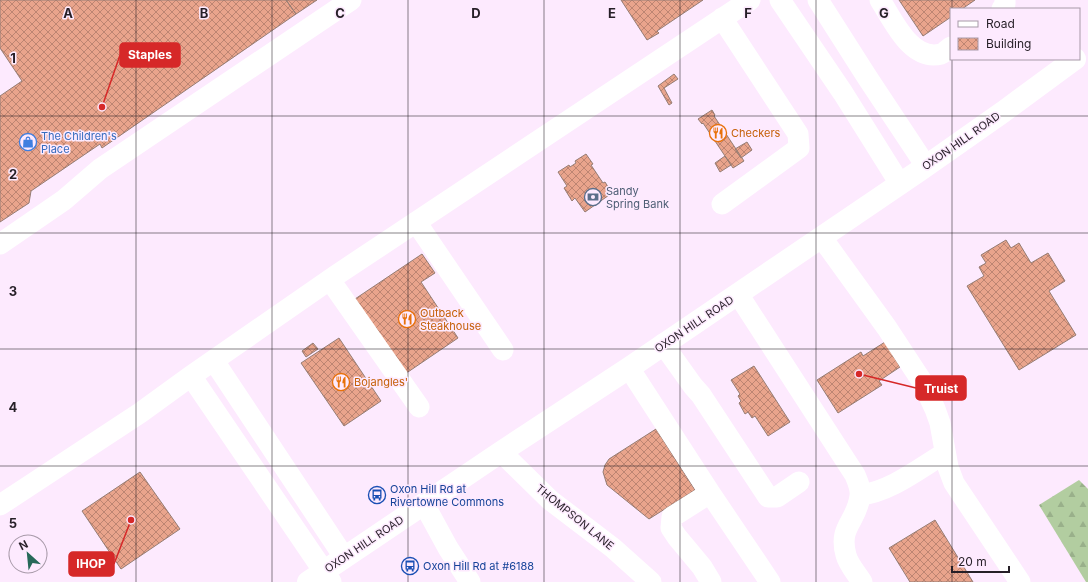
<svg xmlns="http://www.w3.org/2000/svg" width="1088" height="582" viewBox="0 0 1088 582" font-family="Inter,sans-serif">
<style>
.forest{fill:url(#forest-firs)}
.building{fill:url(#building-cross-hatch);stroke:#957d74}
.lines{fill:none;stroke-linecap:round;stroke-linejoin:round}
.minor{stroke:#fff;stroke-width:21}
.major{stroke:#fff;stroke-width:22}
.grid{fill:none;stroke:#261f27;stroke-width:1;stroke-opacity:0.55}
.labels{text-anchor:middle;stroke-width:3;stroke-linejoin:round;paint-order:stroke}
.food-label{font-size:11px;fill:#c56008;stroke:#fdeafe;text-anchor:start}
.shop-label{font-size:11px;fill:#366cbe;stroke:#fdeafe;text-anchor:start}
.street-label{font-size:11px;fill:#261f27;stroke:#fdeafe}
.service-label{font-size:11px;fill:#4e5e75;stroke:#fdeafe;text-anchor:start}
.transit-label{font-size:11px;fill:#164399;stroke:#fdeafe;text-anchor:start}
.grid-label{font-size:13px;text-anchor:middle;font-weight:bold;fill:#261f27;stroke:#fdeafe;stroke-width:3;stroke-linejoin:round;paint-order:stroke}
.leader{fill:none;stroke:#d62828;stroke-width:1.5}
.callout-dot{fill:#d62828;stroke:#fdeafe;stroke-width:1.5}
.callout{fill:#d62828;stroke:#d62828;stroke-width:1.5}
.callout-label{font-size:12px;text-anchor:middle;font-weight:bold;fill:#fff}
</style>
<defs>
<pattern id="forest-firs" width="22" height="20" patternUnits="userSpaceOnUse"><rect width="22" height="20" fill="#b2cda0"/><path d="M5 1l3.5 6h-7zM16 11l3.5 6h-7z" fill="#99b08a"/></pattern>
<pattern id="building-cross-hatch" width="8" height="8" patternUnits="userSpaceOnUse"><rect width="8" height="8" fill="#e9a48c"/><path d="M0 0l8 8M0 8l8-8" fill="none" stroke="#bd8572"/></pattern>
</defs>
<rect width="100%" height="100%" fill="#fdeafe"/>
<path class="forest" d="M1079 480 1088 489V582H1086L1039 505Z"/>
<path class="building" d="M0 0H286L296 14 102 148 100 144 31 191 29 203 0 222V96L22 81 0 48Z
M286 0H317L296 14Z
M621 0H703L657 31 659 33 647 40Z
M899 0H975L962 9H951V17L923 36Z
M674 74 678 79 664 88 672 103 669 105 658 86Z
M712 110 715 115 714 116 744 161 733 168 703 123 702 124 698 119Z
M747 142 752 150 741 158 735 149Z
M586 154 593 164 591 165 603 183 605 182 612 193 585 212 575 198 572 201 564 188 567 186 558 172 569 165 570 167 576 163 575 161Z
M725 156 731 165 720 172 715 163Z
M1006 240 1011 248 1019 243 1031 263 1048 253 1065 281 1049 291 1076 335 1019 370 967 286 984 276 979 267 986 263 981 255Z
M422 254 435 273 421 282 458 338 405 374 355 299Z
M339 338 381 401 344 426 301 363Z
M885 342 900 367 879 381 882 385 838 413 817 380 861 352 863 356Z
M313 343 318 349 306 357 302 351Z
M754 366 790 422 768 436 755 416 752 418 748 412 745 414 739 403 741 401 738 396 740 394 731 380Z
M656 429 695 490 649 519 607 485 603 472 605 465 609 459Z
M140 472 180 529 121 569 82 511Z
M935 520 973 582H910L889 548Z"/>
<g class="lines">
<path class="minor" d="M780 0 843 93 900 184
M818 0 867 77 926 166
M880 0C893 20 911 62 941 54 944 53 948 49 951 47
M1002 9 1005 4V0
M722 18 798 134 799 148 722 204
M416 222 503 350
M822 238 887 328 923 383 935 409 940 423 948 467 954 483 1020 582
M0 244 64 200 100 169 351 0
M330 280 419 407
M738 294 855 475C858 482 861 489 860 496 857 522 838 526 846 555 848 564 857 574 862 582
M663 344 693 386 701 395 768 497H777L799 482
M214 361 344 557
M629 368 710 493 770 582
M191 376 331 582
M501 452 550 500 613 548 651 582
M710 493 672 517 671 528 677 537 702 567 711 582
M860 495C890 492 920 468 945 453
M424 504 448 548 470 582
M0 505 140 413 191 376 335 276 750 0"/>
<path class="major" d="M308 582 501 452 629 368 919 171 1003 112 1075 59"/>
</g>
<path class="grid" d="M136 0V582M272 0V582M408 0V582M544 0V582M680 0V582M816 0V582M952 0V9M952 59V582M0 116H1088M0 233H1088M0 349H1088M0 466H1088"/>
<defs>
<g id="restaurant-ring" transform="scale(0.9)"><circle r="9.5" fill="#fdeafe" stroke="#e8710a" stroke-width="1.5"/><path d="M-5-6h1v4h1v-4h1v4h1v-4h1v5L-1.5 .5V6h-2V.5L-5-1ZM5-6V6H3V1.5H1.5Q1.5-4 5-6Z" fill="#e8710a"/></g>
<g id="shop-ring" transform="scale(0.9)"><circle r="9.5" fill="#fdeafe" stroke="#3f7fe0" stroke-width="1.5"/><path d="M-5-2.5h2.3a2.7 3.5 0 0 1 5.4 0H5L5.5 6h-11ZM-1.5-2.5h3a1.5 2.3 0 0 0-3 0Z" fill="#3f7fe0"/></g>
<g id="bank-ring" transform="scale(0.9)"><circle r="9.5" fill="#fdeafe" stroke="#5c6f8a" stroke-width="1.5"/><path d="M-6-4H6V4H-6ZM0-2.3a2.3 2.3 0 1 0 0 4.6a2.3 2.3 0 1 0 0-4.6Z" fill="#5c6f8a"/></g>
<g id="bus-ring" transform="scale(0.9)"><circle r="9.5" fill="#fdeafe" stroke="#1a4fb4" stroke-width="1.5"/><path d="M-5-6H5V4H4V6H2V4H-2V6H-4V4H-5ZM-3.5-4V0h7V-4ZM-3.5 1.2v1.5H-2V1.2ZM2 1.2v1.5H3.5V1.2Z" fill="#1a4fb4"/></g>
</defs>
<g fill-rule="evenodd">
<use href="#restaurant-ring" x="718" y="133"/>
<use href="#shop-ring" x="28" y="142"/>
<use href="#bank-ring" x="593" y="197"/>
<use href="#restaurant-ring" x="407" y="319"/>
<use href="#restaurant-ring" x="341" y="382"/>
<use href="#bus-ring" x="377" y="495"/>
<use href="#bus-ring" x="410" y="566"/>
</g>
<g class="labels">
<g class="food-label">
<text x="731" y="137">Checkers</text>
<text x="420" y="317">Outback<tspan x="420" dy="13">Steakhouse</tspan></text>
<text x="354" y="386">Bojangles'</text>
</g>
<g class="shop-label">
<text x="41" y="140">The Children's<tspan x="41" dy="13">Place</tspan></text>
</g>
<g class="street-label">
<text transform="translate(961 141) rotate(-35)" y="4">OXON HILL ROAD</text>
<text transform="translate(694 324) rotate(-34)" y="4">OXON HILL ROAD</text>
<text transform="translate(575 517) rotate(39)" y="4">THOMPSON LANE</text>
<text transform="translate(364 544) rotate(-34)" y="4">OXON HILL ROAD</text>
</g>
<g class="service-label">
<text x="606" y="195">Sandy<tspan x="606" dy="13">Spring Bank</tspan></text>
</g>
<g class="transit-label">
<text x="390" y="493">Oxon Hill Rd at<tspan x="390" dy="13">Rivertowne Commons</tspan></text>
<text x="423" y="570">Oxon Hill Rd at #6188</text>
</g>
</g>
<g class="grid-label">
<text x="68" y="18">A</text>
<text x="204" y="18">B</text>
<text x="340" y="18">C</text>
<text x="476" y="18">D</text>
<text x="612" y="18">E</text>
<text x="748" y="18">F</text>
<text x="884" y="18">G</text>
<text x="13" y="63">1</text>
<text x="13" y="179">2</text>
<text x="13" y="296">3</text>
<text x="13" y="412">4</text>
<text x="13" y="528">5</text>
</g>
<path class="leader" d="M102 107L120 55M859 374L916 388M131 520L114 564"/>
<g class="callout-dot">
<circle cx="102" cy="107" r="4"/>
<circle cx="859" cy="374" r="4"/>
<circle cx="131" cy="520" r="4"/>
</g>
<g class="callout">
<rect x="120" y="43" width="60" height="24" rx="4"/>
<rect x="916" y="376" width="50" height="24" rx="4"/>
<rect x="69" y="552" width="45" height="24" rx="4"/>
</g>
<g class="callout-label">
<text x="150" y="59">Staples</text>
<text x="941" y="393">Truist</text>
<text x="91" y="568">IHOP</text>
</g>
<rect x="950" y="8" width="130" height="52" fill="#fdeafe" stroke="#a799a8"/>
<rect x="958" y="21" width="20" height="6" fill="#ffffff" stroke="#a799a8"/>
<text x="986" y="28" font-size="12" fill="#261f27">Road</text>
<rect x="958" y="38" width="20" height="12" fill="url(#building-cross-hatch)" stroke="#a799a8"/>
<text x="986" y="48" font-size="12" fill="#261f27">Building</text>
<g transform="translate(28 554) rotate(333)"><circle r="19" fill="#fdeafe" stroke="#a799a8"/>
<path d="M0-3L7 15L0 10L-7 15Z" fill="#276959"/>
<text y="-6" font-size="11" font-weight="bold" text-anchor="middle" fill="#261f27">N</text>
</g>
<path d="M952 566v6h57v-6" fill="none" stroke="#261f27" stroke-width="2"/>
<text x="958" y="566" font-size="12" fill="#261f27" stroke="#fdeafe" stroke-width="3" paint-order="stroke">20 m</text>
</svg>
